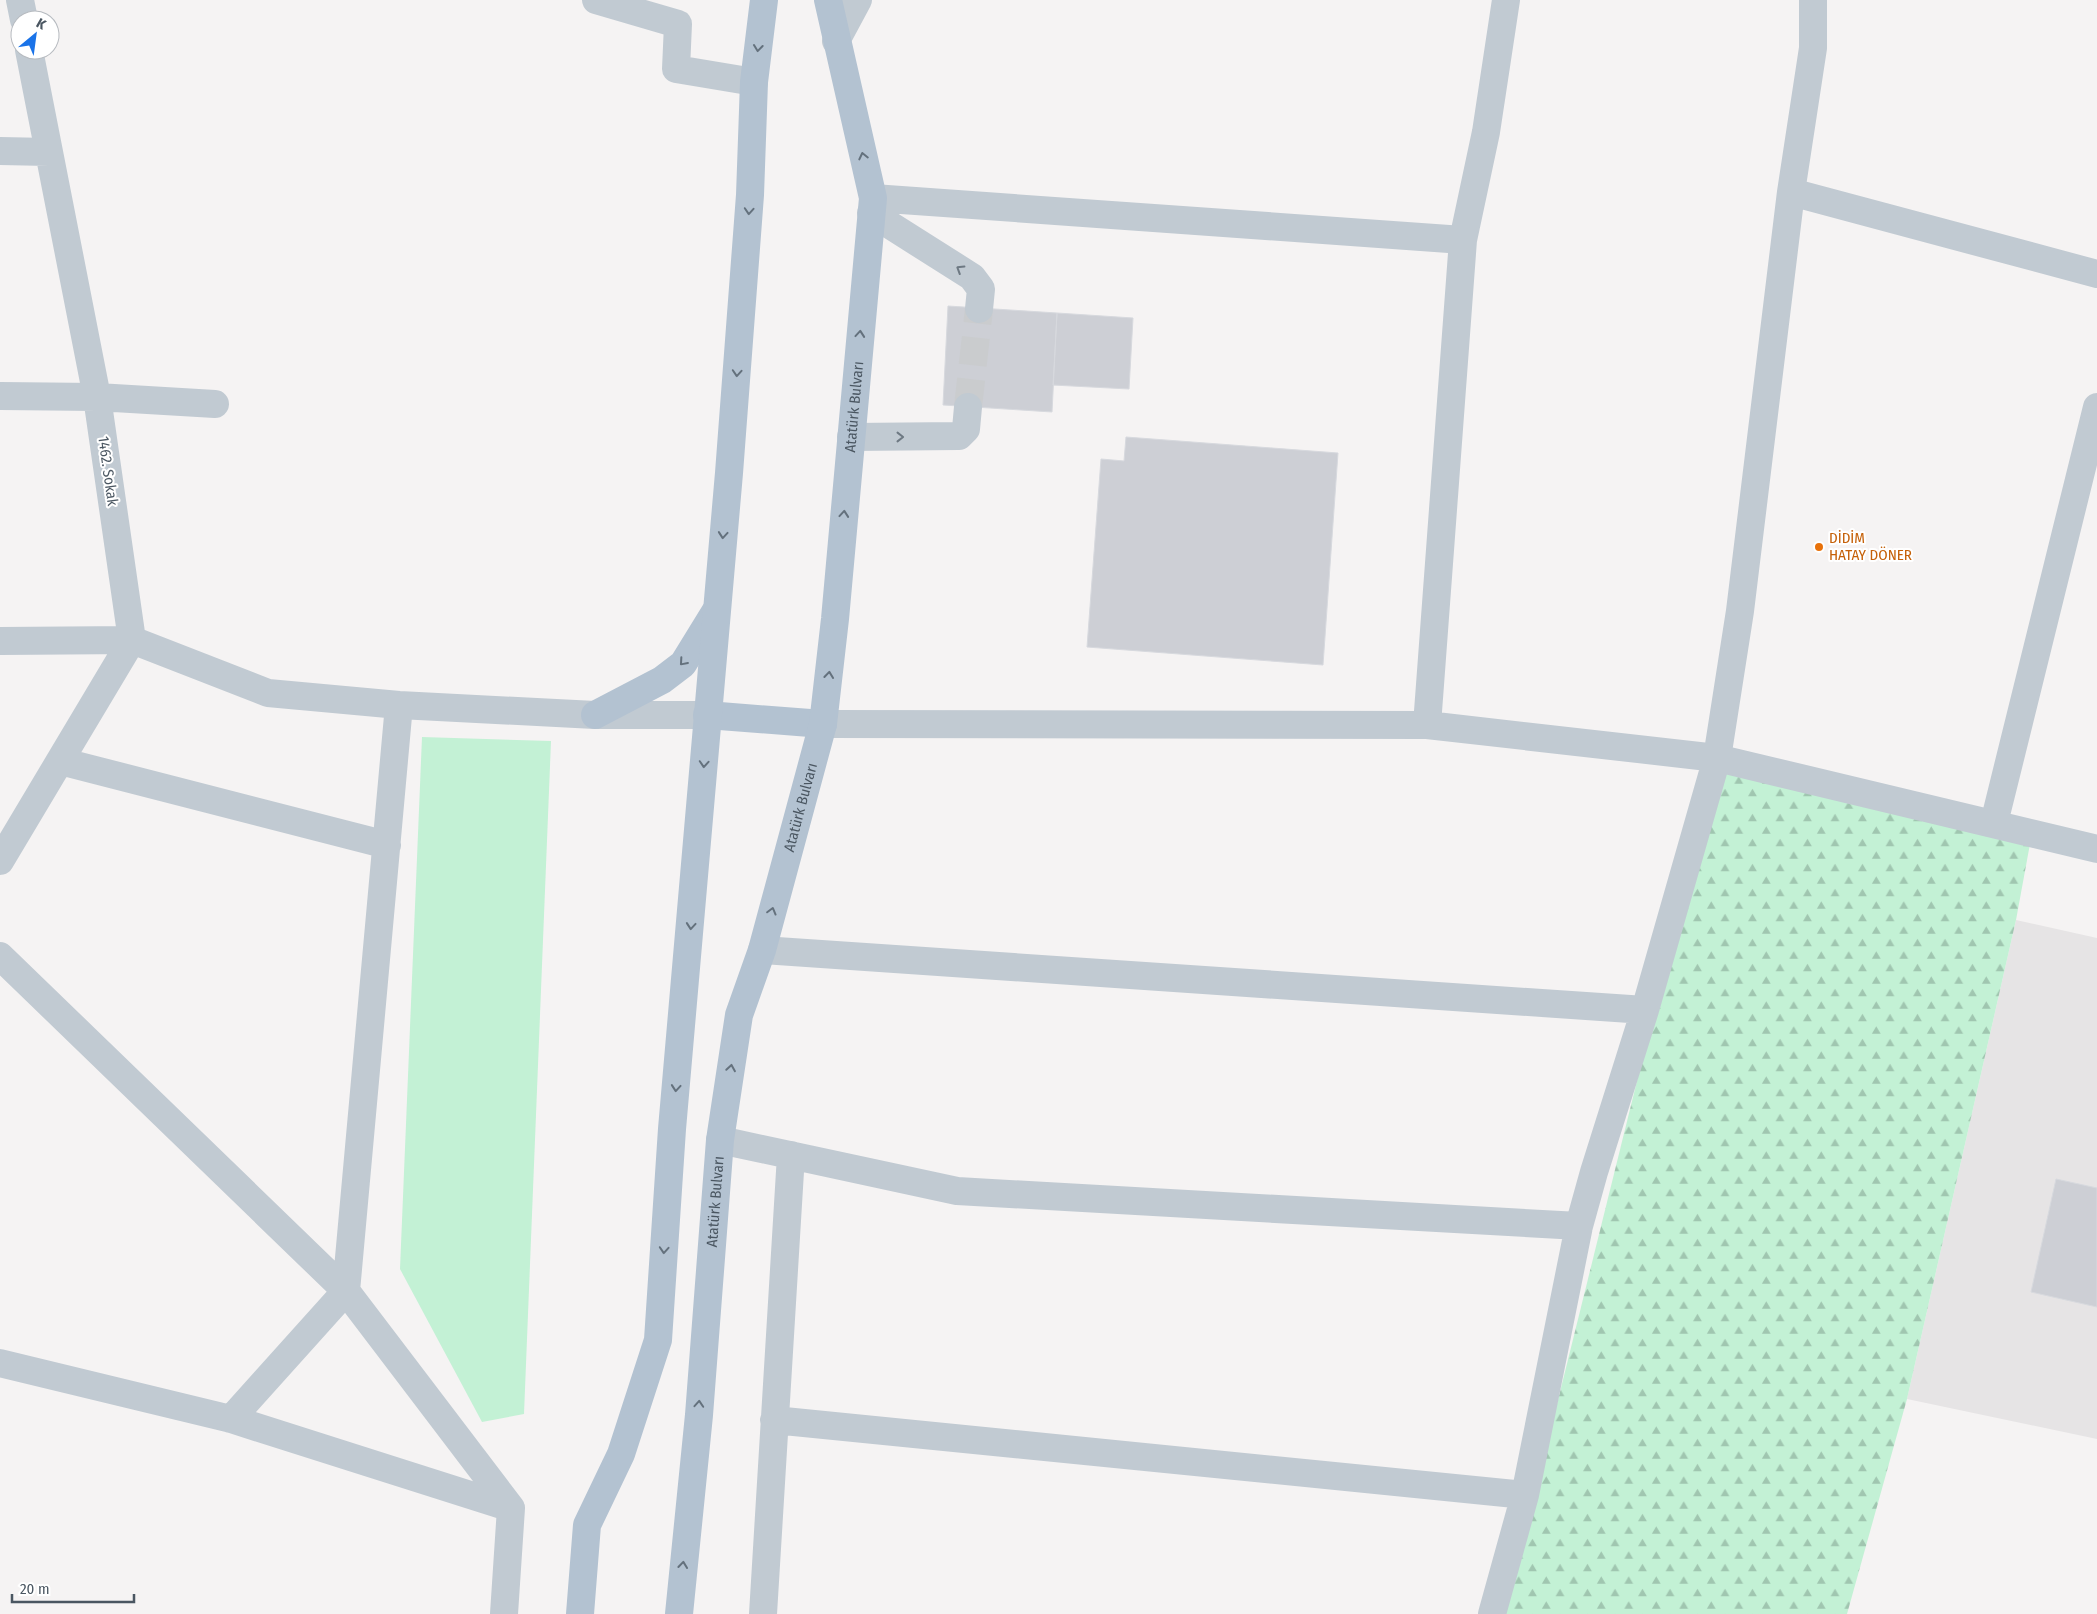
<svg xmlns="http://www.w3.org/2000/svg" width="2097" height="1614" viewBox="0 0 2097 1614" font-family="'Fira Sans Condensed',sans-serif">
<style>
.education{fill:#e6e4e5}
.green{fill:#c3f1d5}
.forest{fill:url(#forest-firs)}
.building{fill:#cdcfd5;stroke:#d7d9de}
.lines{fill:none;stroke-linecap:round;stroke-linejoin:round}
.minor-tunnel{stroke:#caccce;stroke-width:28;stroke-dasharray:28 14;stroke-linecap:butt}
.minor{stroke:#c1cad2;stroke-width:28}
.major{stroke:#b3c2d1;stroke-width:28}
.oneway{stroke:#64717d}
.oneway2{stroke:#6e7983}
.food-dot{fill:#e8710a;stroke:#fff;stroke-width:2}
.labels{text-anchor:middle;stroke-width:4;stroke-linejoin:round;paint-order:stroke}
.street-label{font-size:15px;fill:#4a5661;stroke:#fff}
.food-label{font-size:15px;fill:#c56008;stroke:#fff;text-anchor:start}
</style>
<defs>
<pattern id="forest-firs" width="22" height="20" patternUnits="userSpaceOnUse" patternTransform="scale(1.25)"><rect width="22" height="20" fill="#c3f1d5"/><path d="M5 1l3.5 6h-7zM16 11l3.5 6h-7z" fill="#a0c6b0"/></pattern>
</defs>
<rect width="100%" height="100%" fill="#f5f3f3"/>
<path class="education" d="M2016 920 2097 938V1439L1907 1399Z"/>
<path class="green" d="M422 737 551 741 524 1414 482 1422 400 1269Z"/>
<path class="forest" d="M1717 758 2032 833 2016 920 1907 1399 1847 1614H1505Z"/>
<path class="building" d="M948 306 1057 313 1052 412 943 405Z
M1057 313 1133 318 1129 389 1053 385Z
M1126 437 1338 453 1323 665 1087 647 1101 459 1124 461Z
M2056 1179 2097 1188V1307L2031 1292Z"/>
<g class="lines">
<path class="minor-tunnel" d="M968 407 979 309"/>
<path class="minor" d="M20 0 24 20
M596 0 678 24 676 69 754 82
M836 41 858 0
M0 151 49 152
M1791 192 2097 274
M873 198 1463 240
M871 213 972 277 981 289 979 309
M0 396 97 397 215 404
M851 437 959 436 966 429 968 407
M0 641 132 640 268 693 399 705 595 715H707
M823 724 1427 725 1717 758 2097 849
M1427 725 1463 240 1486 132 1506 0
M60 761 387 845
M1994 823 2097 407
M0 861 132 640 97 397 29 50
M762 950 1645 1010
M0 956 346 1291 511 1508 504 1614
M720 1140 957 1191 1579 1226
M0 1363 231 1419 511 1508
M231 1419 346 1291 399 705
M774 1420 1525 1495
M763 1614 791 1155
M1492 1614 1525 1495 1579 1226 1594 1172 1645 1010 1717 758 1740 611 1791 192 1813 48V0"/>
<g class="major">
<path d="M595 715 662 680 683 664 715 612"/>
<path d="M707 715 823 724"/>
<path d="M580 1614 587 1525 621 1454 658 1340 672 1129 729 473 750 195 754 82 764 0"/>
<path id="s1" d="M679 1614 699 1415 720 1140 739 1015 762 950 823 724 835 619 873 198 828 0"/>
</g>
</g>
<defs><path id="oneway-chevron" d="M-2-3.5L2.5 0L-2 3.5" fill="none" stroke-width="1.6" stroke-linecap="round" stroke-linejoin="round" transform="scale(1.25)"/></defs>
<g class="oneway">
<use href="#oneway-chevron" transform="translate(758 48) rotate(97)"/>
<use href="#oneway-chevron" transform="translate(863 156) rotate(-103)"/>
<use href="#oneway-chevron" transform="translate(749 211) rotate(94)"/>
<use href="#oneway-chevron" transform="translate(860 334) rotate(-85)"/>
<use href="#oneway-chevron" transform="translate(737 373) rotate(94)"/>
<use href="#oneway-chevron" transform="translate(844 514) rotate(-85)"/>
<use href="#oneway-chevron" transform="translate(723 535) rotate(95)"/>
<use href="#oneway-chevron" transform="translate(683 662) rotate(131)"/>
<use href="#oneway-chevron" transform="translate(829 675) rotate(-84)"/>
<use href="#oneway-chevron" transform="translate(704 764) rotate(94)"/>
<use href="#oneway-chevron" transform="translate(772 911) rotate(-75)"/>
<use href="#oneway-chevron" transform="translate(691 926) rotate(95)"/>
<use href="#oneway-chevron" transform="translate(731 1068) rotate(-81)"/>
<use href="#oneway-chevron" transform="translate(676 1088) rotate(95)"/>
<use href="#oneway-chevron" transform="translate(664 1250) rotate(94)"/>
<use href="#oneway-chevron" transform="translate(699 1404) rotate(-86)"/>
<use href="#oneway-chevron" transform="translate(683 1565) rotate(-84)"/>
</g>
<g class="oneway2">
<use href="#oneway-chevron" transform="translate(960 269) rotate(-148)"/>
<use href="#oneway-chevron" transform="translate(900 437)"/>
</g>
<circle class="food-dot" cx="1819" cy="547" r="5"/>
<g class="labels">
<g class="street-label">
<text dy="5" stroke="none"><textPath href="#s1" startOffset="1224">Atatürk Bulvarı</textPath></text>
<text transform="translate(108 471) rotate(82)" y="5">1462. Sokak</text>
<text dy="5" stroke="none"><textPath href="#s1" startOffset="819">Atatürk Bulvarı</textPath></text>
<text dy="5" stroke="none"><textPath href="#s1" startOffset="414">Atatürk Bulvarı</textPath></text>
</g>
<g class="food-label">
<text x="1829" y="543">DİDİM<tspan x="1829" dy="17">HATAY DÖNER</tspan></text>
</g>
</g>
<g transform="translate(35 35) rotate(29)"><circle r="24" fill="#ffffff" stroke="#b7bbc0"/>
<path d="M0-4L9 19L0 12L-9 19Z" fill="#1a73e8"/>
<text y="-8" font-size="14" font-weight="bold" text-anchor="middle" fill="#4a5661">K</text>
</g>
<path d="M12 1594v8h122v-8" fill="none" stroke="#4a5661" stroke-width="2.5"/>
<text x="20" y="1594" font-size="15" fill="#4a5661" stroke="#ffffff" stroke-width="4" paint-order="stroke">20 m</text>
</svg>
